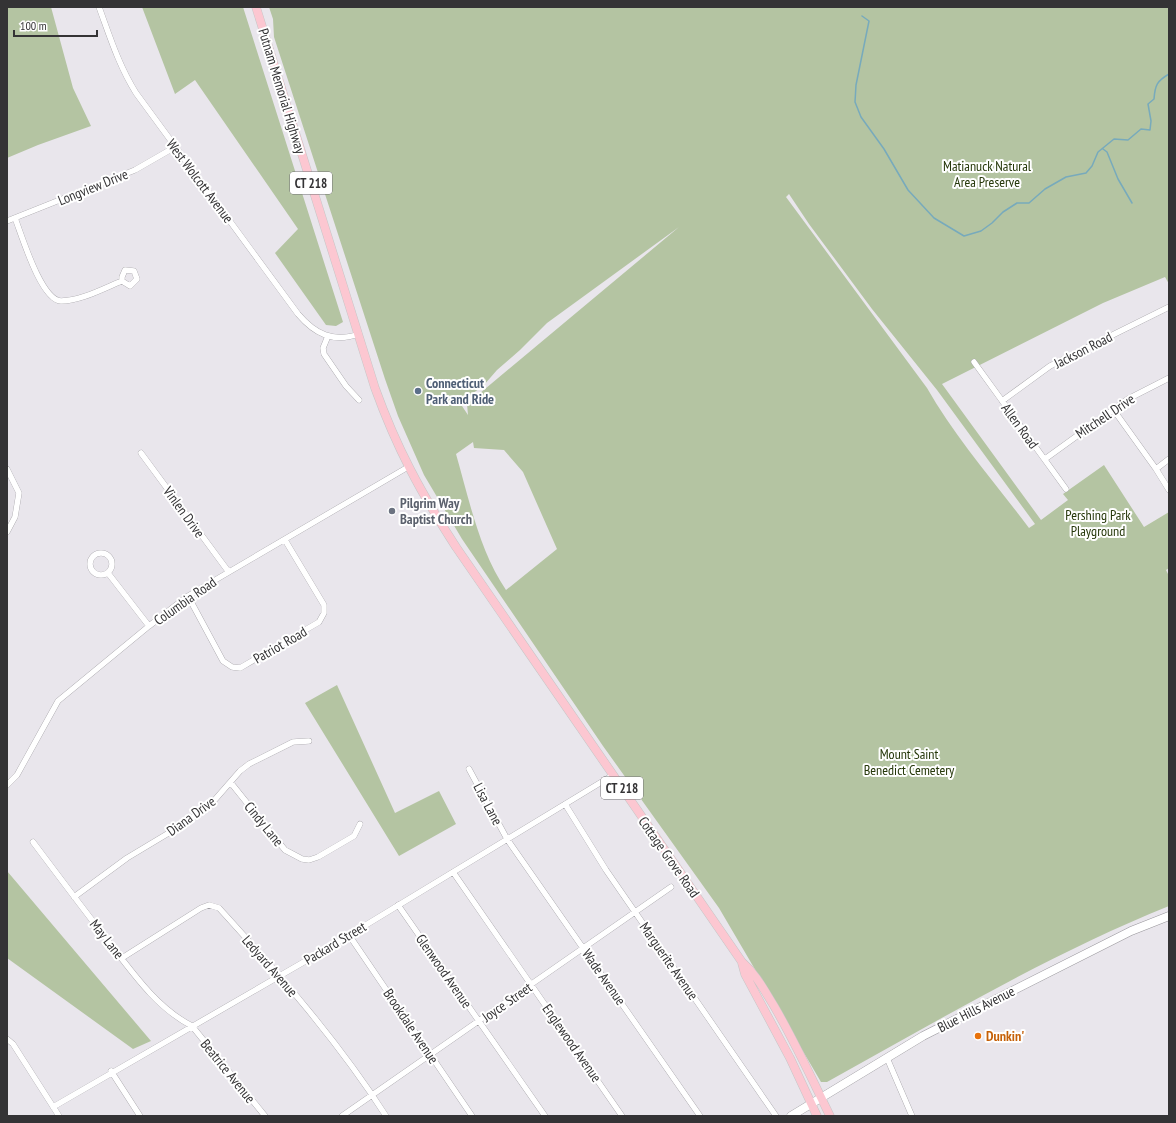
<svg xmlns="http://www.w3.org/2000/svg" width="1176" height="1123" viewBox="0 0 1176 1123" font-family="'PT Sans Narrow',sans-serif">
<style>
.green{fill:#b4c4a2;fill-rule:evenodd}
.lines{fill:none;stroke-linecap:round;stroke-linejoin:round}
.stream{stroke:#77aabc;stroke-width:1.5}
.street-casing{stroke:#98969b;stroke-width:6}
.secondary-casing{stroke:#98969b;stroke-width:9}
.primary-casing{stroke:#c6c6c6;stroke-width:9}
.street{stroke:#fff;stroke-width:5.5}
.secondary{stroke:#fff;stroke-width:8}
.primary{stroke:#fcc7d1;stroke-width:8}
.service-dot{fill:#5c6f8a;stroke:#fff;stroke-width:1.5}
.worship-dot{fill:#6b7280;stroke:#fff;stroke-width:1.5}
.food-dot{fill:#e8710a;stroke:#fff;stroke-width:1.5}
.labels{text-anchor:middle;stroke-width:4;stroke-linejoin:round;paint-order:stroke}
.shield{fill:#fff;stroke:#717072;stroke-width:1}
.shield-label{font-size:13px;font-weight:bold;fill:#343335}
.street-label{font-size:14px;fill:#343335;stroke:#fff}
.park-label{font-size:14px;fill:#253709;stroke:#fff}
.service-label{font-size:14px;font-weight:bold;fill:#4e5e75;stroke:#fff;text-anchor:start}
.worship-label{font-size:14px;font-weight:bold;fill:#5b616d;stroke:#fff;text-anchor:start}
.food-label{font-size:14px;font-weight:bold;fill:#c56008;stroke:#fff;text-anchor:start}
</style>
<rect width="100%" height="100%" fill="#e9e6ec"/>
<path class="green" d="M7 7H51L73 88 91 126 38 145 7 158Z
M142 7H243L343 322 336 326 326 325 275 253 298 229 195 80 175 94Z
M269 7H1169V284L1165 277 1103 303 942 384 1041 520 1068 500 1063 494 1104 465 1144 527 1169 512V568L1166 570 1169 576V906C1050 954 939 1020 827 1082H821L719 908 603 746 462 539 424 475 398 416 385 379 274 37 273 19ZM789 194 809 224 872 309 937 390 1035 524 1029 528C996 484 954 436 927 388L786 197ZM679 227 467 404 468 415 462 406 468 397 484 385 497 370 520 350 547 323ZM473 442 474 448 504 450 523 472 557 549 506 590C479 550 469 499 456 454Z
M337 685 395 813 439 791 456 824 399 856 305 703Z
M7 871 151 1041 133 1049 7 958Z"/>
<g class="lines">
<path class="stream" d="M862 16 869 21 856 85 855 102 861 117 884 149 908 190 934 218 964 236 981 231 992 223 1003 212 1017 203H1029L1045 189 1066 177 1086 173 1092 166 1098 152 1114 139 1128 140 1141 129 1150 130 1151 121 1148 104 1154 99C1155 85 1157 81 1169 74
M1103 149 1107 152 1118 179 1132 203"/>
<g class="street-casing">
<path id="street" d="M99 7C110 37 119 66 136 93L298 314C315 334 333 343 359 334
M15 218C22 236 41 300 61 301 81 301 104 288 122 281L130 286 137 279 134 271 125 270 122 277V281
M7 221 135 170 175 147
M328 336 323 348 324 354 346 386 359 400
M974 362 1066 489
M1002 401 1050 366 1169 307
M1113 409 1156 469 1169 490
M141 453 228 571
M1045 459 1128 399 1169 378
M7 469 19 493 15 517 7 532
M1156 469 1169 459
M90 564a11 11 0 1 1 22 0a11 11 0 1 1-22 0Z
M108 573 149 626
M188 596 223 661 232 667 240 668 319 622 324 613V605L285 540
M469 769 507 839 700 1116
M231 783 285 850 302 859 309 860 318 857 354 836 360 824
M7 785 17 775 58 701 149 626 188 596 408 467
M565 804 606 870 776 1116
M33 842C57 874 81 906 105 937 130 969 155 1007 192 1026L265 1116
M453 872 622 1116
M74 897 127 858 187 822 212 803 240 771 249 764 293 742 309 741
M398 905 545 1116
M349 935 472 1116
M122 958 201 908 209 905 219 908C279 974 338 1041 386 1116
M7 1039 13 1044 59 1116
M887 1058 912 1116
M111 1071 140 1116
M53 1107 328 948 613 775
M342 1116 671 887"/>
</g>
<g class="secondary-casing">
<path id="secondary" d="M791 1116 923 1036 1131 931 1169 916"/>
</g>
<g class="primary-casing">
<path id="primary" d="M256 7 375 388C397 449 421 493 456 547L742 962C756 974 764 990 774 1006 795 1042 812 1079 830 1116
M742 963 745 974 790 1058 817 1116"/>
</g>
<use href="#street" class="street"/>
<use href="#secondary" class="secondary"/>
<use href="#primary" class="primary"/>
</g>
<circle class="service-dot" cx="418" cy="391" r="4"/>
<circle class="worship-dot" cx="392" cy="511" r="4"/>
<circle class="food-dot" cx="978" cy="1036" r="4"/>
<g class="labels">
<g class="shield">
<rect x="290" y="172" width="42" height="22" rx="3"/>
<rect x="601" y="777" width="42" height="22" rx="3"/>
</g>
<g class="shield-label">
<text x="311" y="188">CT 218</text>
<text x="622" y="793">CT 218</text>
</g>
<g class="street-label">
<text transform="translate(282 91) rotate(73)" y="5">Putnam Memorial Highway</text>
<text transform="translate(200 181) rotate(53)" y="5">West Wolcott Avenue</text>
<text transform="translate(93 187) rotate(-22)" y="5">Longview Drive</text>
<text transform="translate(1083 350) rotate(-27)" y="5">Jackson Road</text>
<text transform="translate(1105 416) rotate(-34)" y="5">Mitchell Drive</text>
<text transform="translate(1020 426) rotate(54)" y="5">Allen Road</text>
<text transform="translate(184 512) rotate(54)" y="5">Vinlen Drive</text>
<text transform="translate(185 601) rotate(-35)" y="5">Columbia Road</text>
<text transform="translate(280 645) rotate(-30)" y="5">Patriot Road</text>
<text transform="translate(488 804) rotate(62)" y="5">Lisa Lane</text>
<text transform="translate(191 816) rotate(-36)" y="5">Diana Drive</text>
<text transform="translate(264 824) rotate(51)" y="5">Cindy Lane</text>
<text transform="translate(669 857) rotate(55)" y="5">Cottage Grove Road</text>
<text transform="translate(107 939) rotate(52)" y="5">May Lane</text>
<text transform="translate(335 943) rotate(-31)" y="5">Packard Street</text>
<text transform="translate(669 961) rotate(55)" y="5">Marguerite Avenue</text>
<text transform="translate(270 966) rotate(49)" y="5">Ledyard Avenue</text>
<text transform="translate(444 971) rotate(55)" y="5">Glenwood Avenue</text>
<text transform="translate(604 977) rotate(55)" y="5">Wade Avenue</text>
<text transform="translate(507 1002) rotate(-35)" y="5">Joyce Street</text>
<text transform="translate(976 1009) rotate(-27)" y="5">Blue Hills Avenue</text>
<text transform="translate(411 1026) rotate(56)" y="5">Brookdale Avenue</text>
<text transform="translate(572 1043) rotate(55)" y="5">Englewood Avenue</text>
<text transform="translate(228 1071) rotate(51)" y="5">Beatrice Avenue</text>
</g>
<g class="park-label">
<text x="987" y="171">Matianuck Natural<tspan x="987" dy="16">Area Preserve</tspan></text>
<text x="1098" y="520">Pershing Park<tspan x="1098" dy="16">Playground</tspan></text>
<text x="909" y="759">Mount Saint<tspan x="909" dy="16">Benedict Cemetery</tspan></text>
</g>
<g class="service-label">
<text x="426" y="388">Connecticut<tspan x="426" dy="16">Park and Ride</tspan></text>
</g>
<g class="worship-label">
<text x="400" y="508">Pilgrim Way<tspan x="400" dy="16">Baptist Church</tspan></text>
</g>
<g class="food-label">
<text x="986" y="1041">Dunkin'</text>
</g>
</g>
<rect width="1176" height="1123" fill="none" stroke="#343335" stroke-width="16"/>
<path d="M14 30v6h83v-6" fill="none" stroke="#343335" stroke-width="2"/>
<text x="20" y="30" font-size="12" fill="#343335" stroke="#ffffff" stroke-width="3" paint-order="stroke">100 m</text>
</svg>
